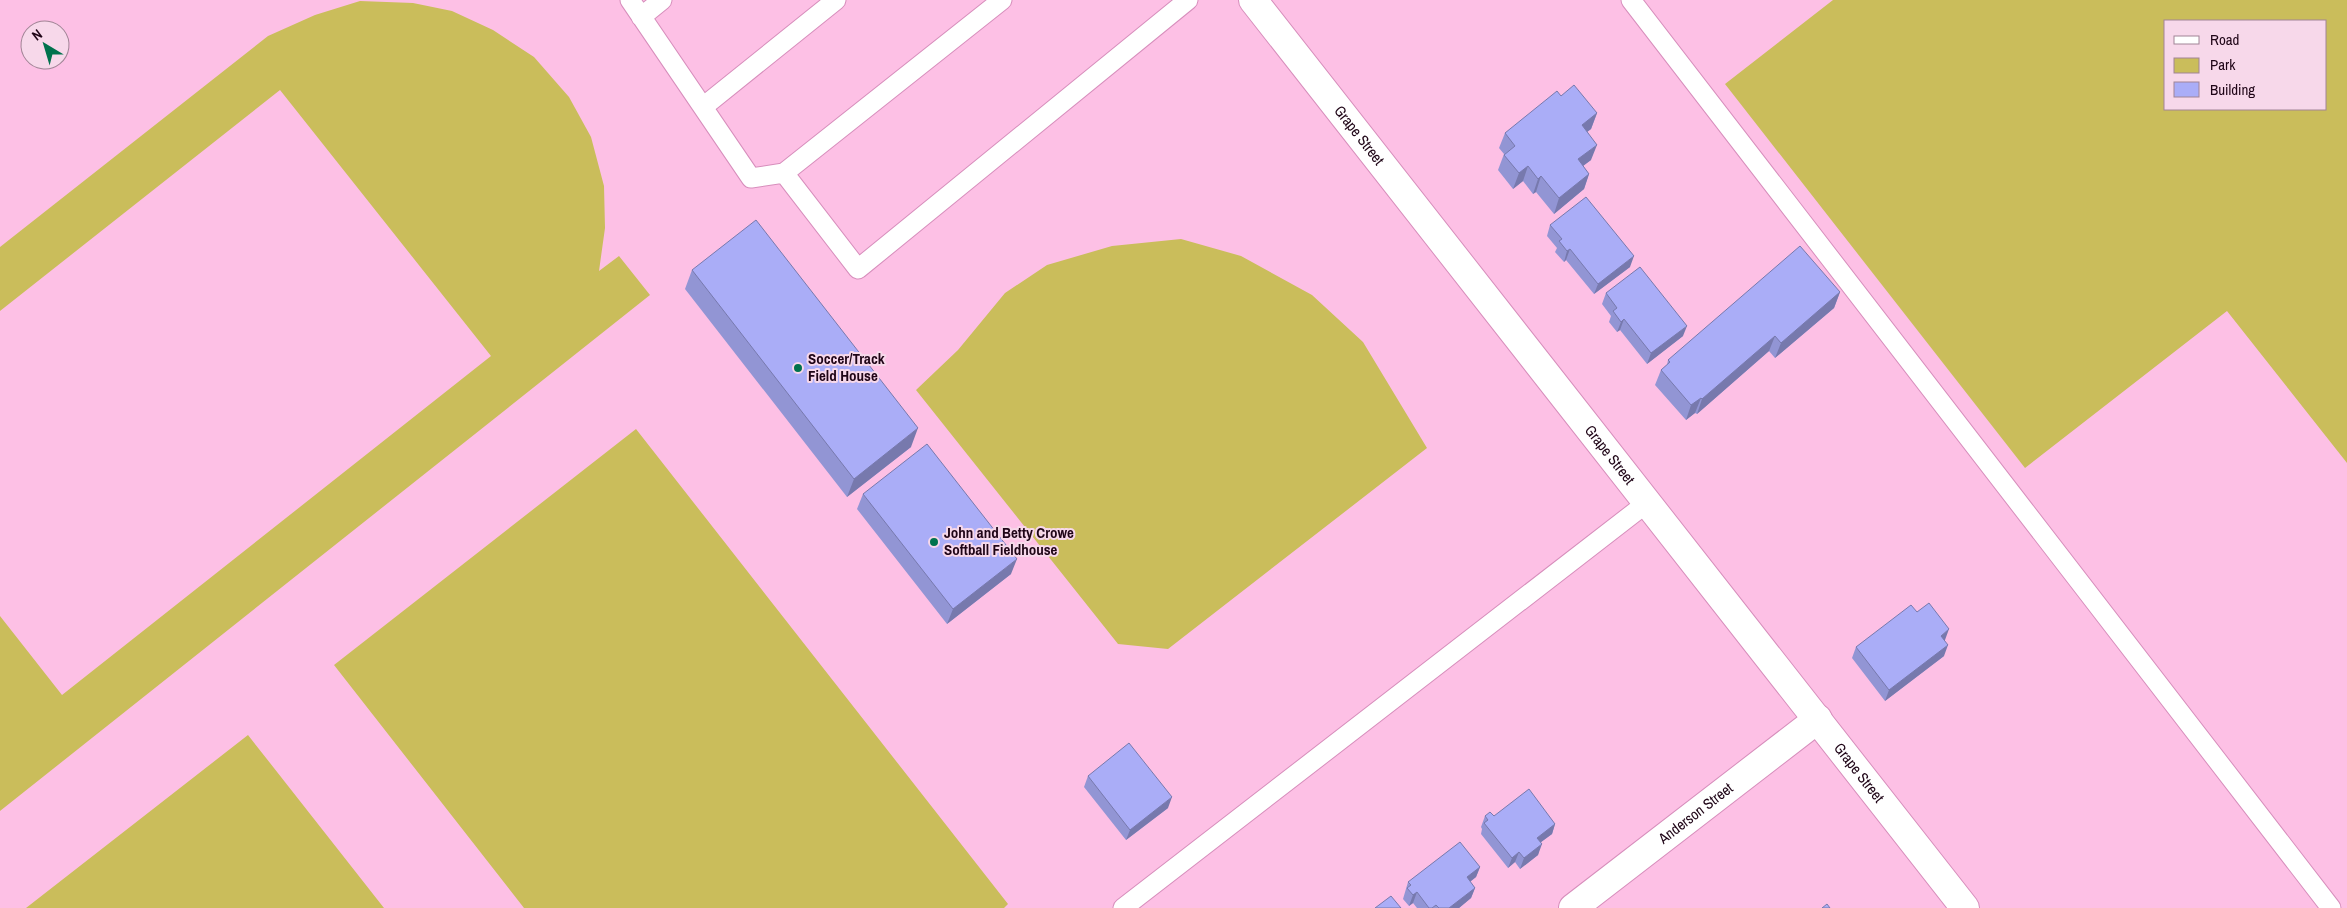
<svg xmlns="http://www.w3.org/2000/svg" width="2347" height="908" viewBox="0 0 2347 908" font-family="'Archivo Narrow',sans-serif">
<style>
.green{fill:#cabd5b;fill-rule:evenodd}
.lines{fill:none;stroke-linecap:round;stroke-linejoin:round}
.lane-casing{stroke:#d78ebc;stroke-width:21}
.street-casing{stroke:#d78ebc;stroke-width:30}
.secondary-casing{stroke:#d78ebc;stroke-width:30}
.lane{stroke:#fff;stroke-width:19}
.street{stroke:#fff;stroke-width:28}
.secondary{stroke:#fff;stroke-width:28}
.wall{fill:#9295d4}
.shaded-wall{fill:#7779ad}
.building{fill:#aaadf7;stroke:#7779ad}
.poi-dot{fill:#00724d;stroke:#f7d8ea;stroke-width:2}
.labels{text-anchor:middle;stroke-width:4;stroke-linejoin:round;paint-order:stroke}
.street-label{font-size:15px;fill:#1f0517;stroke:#f7d8ea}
.poi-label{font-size:15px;font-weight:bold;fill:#1f0517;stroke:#f7d8ea;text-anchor:start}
</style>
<rect width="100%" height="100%" fill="#fdc0e5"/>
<path class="green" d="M1833 0H2347V463L2227 311 2025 468 1725 84ZM2166 21H2326V109H2166Z
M360 1 413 3 452 11 493 30 534 57 569 97 591 137 604 186 605 228 599 271 619 256 650 295 0 811V616L62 695 491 356 280 90 0 311V247L268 36 315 15Z
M1181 239 1241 256 1312 295 1363 342 1427 448 1168 649 1118 644 916 390 958 350 1005 293 1047 265 1112 246Z
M636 429 1008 904 1004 908H524L334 665Z
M248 735 384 908H26Z"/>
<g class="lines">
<g class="lane-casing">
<path id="lane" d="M630 0 751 178 784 173 858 269 1188 0
M1631 0 2331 908
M641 17 662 0
M703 107 836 0
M784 173 1002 0
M1123 908 1648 502"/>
</g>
<g class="street-casing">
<g id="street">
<path id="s1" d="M1573 908 1818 719"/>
</g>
</g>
<g class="secondary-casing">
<g id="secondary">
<path id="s2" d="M1253 0 1965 908"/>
</g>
</g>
<use href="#lane" class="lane"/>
<use href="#street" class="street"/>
<use href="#secondary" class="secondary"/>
</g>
<path class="wall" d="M1561 96 1597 113 1591 129 1587 132 1591 160 1583 166 1589 174 1584 189 1554 214 1536 192 1533 194 1523 181 1513 189 1498 170 1504 154 1499 148 1505 133Z
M1550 225 1630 267 1594 294 1566 260 1564 262 1555 252 1557 248 1547 236Z
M692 270 911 447 847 497 685 289Z
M1840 292 1834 308 1775 358 1769 351 1697 414 1695 413 1686 420 1655 385 1661 370 1667 365 1668 360Z
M1606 293 1683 336 1647 364 1620 330 1617 332 1609 322 1611 316 1602 304Z
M863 494 1011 574 947 624 857 509Z
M1917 612 1945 640 1944 641V656L1885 701 1852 658 1856 647Z
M1088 776 1168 808 1126 840 1084 787Z
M1485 816H1494L1555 824 1552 834 1541 842 1538 855 1520 869 1515 862 1508 868 1481 834 1482 829 1481 827Z
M1480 867 1476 877 1470 882 1475 888 1471 898 1459 908H1417L1413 903 1409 906 1403 899 1408 882Z"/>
<path class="shaded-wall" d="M1597 113 1591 129 1576 140 1582 125Z
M1597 145 1591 160 1572 174 1578 159Z
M1528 166 1523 181 1513 189 1519 173Z
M1589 174 1584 189 1554 214 1559 198Z
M1541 176 1536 192 1533 194 1538 179Z
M1570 249 1566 260 1564 262 1567 251Z
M1634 256 1630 267 1594 294 1598 284Z
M1840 292 1834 308 1775 358 1781 343Z
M1624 319 1620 330 1617 332 1621 322Z
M1687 326 1683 336 1647 364 1651 353Z
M1775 336 1769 351 1697 414 1702 399Z
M1701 398 1695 413 1686 420 1691 405Z
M918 428 911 447 847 497 854 479Z
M1017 559 1011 574 947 624 953 609Z
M1949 629 1945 640 1937 647 1941 636Z
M1948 645 1944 656 1885 701 1889 690Z
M1172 797 1168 808 1126 840 1130 830Z
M1555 824 1552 834 1533 848 1537 838Z
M1542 844 1538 855 1520 869 1524 858Z
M1519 852 1515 862 1508 868 1512 858Z
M1480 867 1476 877 1463 887 1467 877Z
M1475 888 1471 898 1459 908H1449Z
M1417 892 1413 903 1409 906 1413 895Z"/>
<path class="building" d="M1574 85 1597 113 1582 125 1597 145 1578 159 1589 174 1559 198 1541 176 1538 179 1528 166 1519 173 1504 155 1515 146 1505 133 1557 91 1561 96Z
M1586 197 1634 256 1598 284 1570 249 1567 251 1559 241 1562 239 1550 225Z
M756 220 918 428 854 479 692 270Z
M1800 246 1840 292 1781 343 1775 336 1702 399 1701 398 1691 405 1661 370 1670 362 1668 360Z
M1640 267 1687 326 1651 353 1624 319 1621 322 1613 311 1617 308 1606 293Z
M927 444 1017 559 953 609 863 494Z
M1929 603 1949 629 1941 636 1948 645 1889 690 1856 647 1911 605 1917 612Z
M1129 743 1172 797 1130 830 1088 776Z
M1529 789 1555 824 1537 838 1542 844 1524 858 1519 852 1512 858 1484 823 1488 820 1485 816 1490 812 1494 816Z
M1460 842 1480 867 1467 877 1475 888 1449 908H1439L1436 905 1432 908H1429L1417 892 1413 895 1407 888 1411 885 1408 882Z
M1391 896 1401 908H1375Z
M1827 904 1830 908H1822Z"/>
<g class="poi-dot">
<circle cx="798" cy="368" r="5"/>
<circle cx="934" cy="542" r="5"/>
</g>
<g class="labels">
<g class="street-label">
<text dy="5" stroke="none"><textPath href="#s2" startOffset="172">Grape Street</textPath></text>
<text dy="5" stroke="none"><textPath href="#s2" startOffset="578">Grape Street</textPath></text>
<text dy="5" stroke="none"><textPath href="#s2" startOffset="982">Grape Street</textPath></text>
<text dy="5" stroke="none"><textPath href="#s1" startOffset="155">Anderson Street</textPath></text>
</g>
<g class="poi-label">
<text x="808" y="364">Soccer/Track<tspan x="808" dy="17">Field House</tspan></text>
<text x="944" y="538">John and Betty Crowe<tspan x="944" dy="17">Softball Fieldhouse</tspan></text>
</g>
</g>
<rect x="2164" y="20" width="162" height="90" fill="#f7d8ea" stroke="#a18496"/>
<rect x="2174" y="36" width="25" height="8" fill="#ffffff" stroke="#a18496"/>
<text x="2210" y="45" font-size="15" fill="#1f0517">Road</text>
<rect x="2174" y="58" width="25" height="15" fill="#cabd5b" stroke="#a18496"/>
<text x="2210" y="70" font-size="15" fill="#1f0517">Park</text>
<rect x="2174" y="82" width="25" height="15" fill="#aaadf7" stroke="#a18496"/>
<text x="2210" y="95" font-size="15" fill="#1f0517">Building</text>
<g transform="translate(45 45) rotate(322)"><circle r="24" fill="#f7d8ea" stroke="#a18496"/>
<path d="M0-4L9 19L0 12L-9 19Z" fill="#00724d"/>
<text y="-8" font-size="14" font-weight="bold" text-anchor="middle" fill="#1f0517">N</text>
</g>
</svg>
